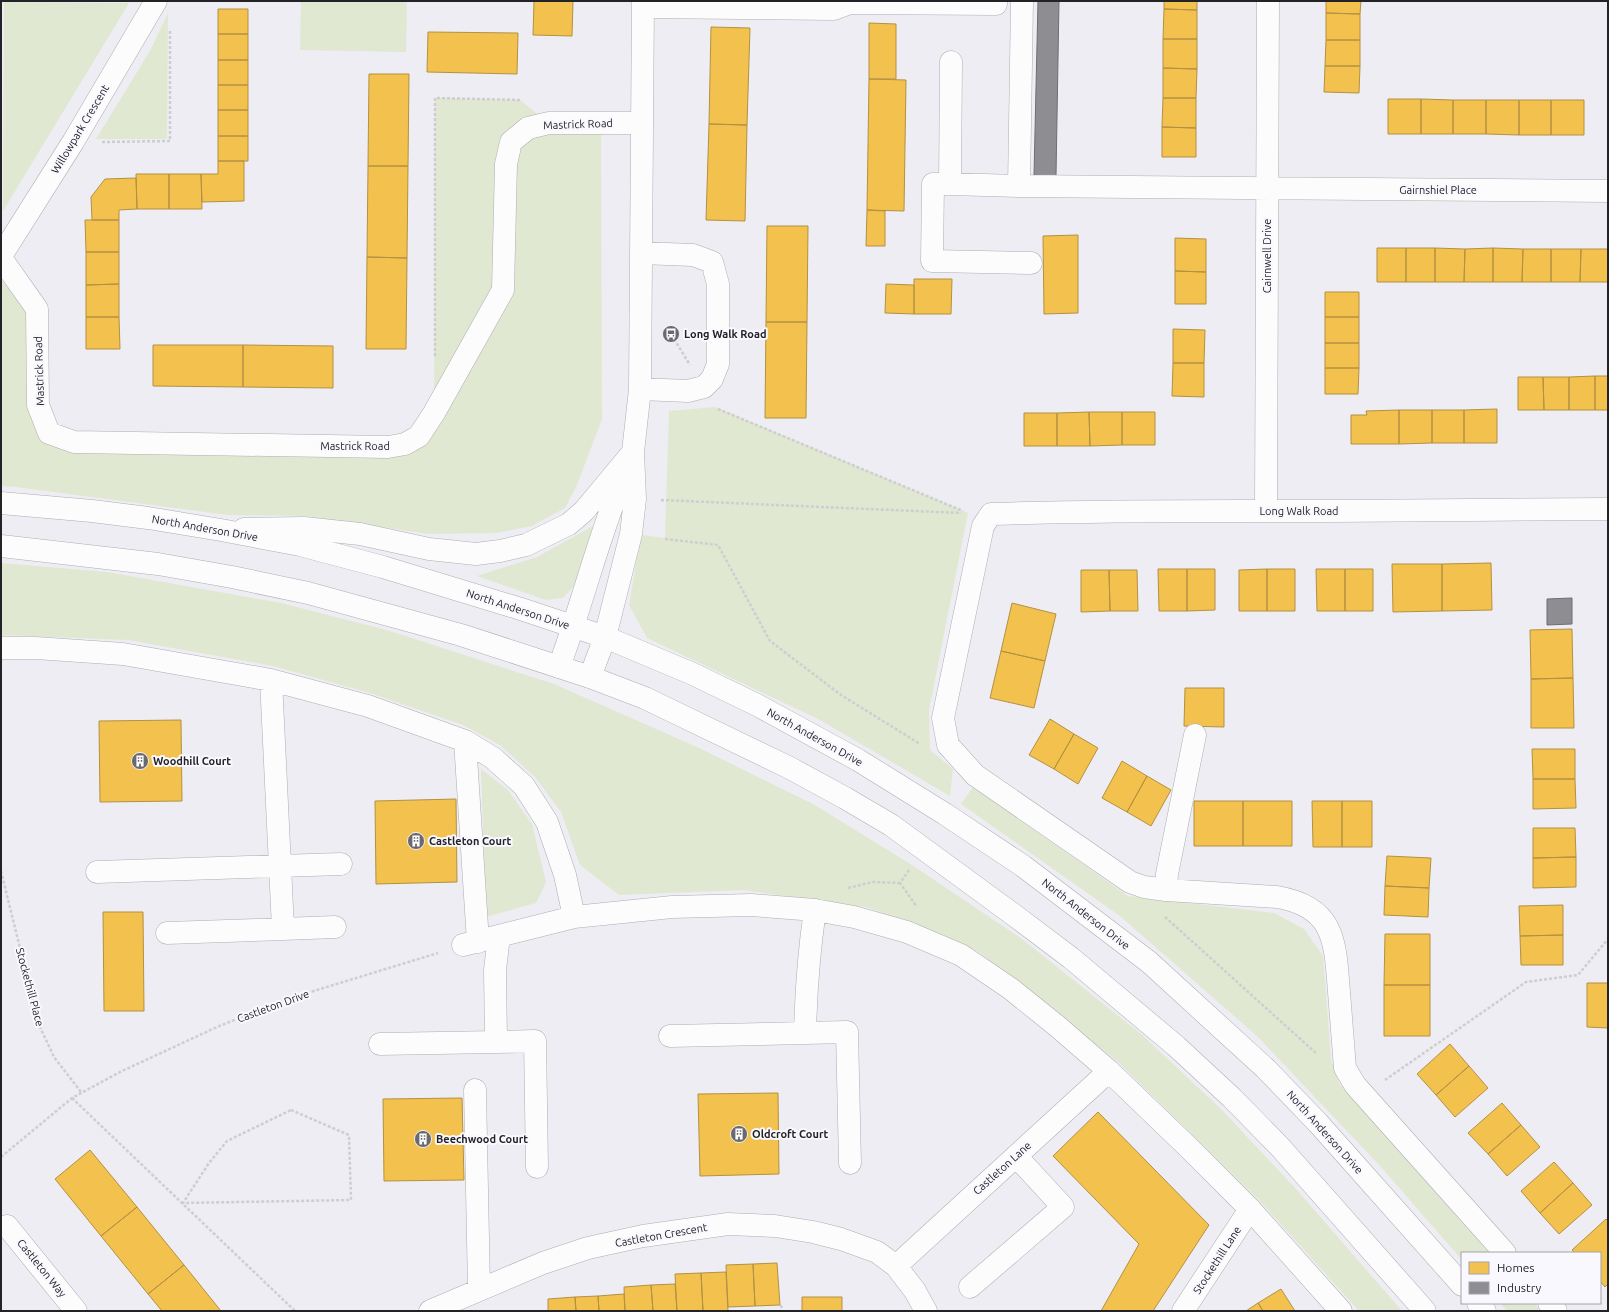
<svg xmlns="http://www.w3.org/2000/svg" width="1609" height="1312" viewBox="0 0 1609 1312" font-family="Ubuntu,sans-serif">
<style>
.green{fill:#e1e8d1}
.homes{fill:#f2c14e;stroke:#b49142}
.industry{fill:#8d8d92;stroke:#6d6d72}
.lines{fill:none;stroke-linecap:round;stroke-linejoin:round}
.minor-casing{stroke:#adadb2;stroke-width:23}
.major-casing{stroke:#adadb2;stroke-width:23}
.path{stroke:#ceced0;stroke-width:2.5;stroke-dasharray:3 2;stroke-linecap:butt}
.minor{stroke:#fcfcfd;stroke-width:22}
.major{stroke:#fcfcfd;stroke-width:22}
.labels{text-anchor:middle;stroke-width:4;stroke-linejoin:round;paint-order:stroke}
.street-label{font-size:11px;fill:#232226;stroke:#f9f8ff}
.poi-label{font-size:11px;font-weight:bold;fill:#232226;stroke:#f9f8ff;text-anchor:start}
</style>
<rect width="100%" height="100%" fill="#ededf3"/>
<path class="green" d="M301 1H407L406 52 300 50Z
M4 2 129 3 3 211Z
M168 13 167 139H96L150 51Z
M435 98 520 100 549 123H601L602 419 577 485 565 508 532 526 496 533 429 534 306 516 228 515 16 487 1 486V280L37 309 49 433 388 447 434 413Z
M715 407 968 513 929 710 930 750 953 769 950 796 820 720 647 638 629 605 641 535 665 538 669 411Z
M593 526 586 554 573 587 563 598 546 600 477 576 537 557Z
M1 563 107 572 281 603 390 631 554 684 697 747 813 804 912 865 1022 939 1141 1034 1221 1109 1297 1190 1402 1311H1359L1259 1200 1118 1062 979 952 939 933 866 907 743 890 619 895 580 865 561 812 535 777 500 745 463 725 370 693 273 666 128 640 1 635Z
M481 769 508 790 532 824 546 882 536 903 486 917Z
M973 787 1128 896 1274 913 1304 929 1323 956 1331 1059 1339 1083 1489 1253H1462V1260L1381 1167 1258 1037 1120 916 961 804Z
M1500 1303H1534L1541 1311H1507Z"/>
<path class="homes" d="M534 1H573L572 36 533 35Z
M1164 1H1197V10L1164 9Z
M1326 1H1361L1360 14 1326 13Z
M218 9H248V34H218Z
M1164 9 1197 10V39H1163Z
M1326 13 1360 14V40H1326Z
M869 23 896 24V79H869Z
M711 27 750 28 747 125 709 124Z
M428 32 518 33 517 74 427 72Z
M218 34H248V60H218Z
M1163 39H1197V69L1163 68Z
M1326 40H1360V66H1325Z
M218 60H248V85H218Z
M1325 66H1360L1359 93 1324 92Z
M1163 68 1197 69 1196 98H1163Z
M369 74H409L408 166H368Z
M869 79 906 80 904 211 867 210Z
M218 85H248V110H218Z
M1163 98H1196V128L1162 127Z
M1388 99H1421V134H1388Z
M1421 99 1453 100V134H1421Z
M1453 100H1486V134H1453Z
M1486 100H1519V135L1486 134Z
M1519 100H1551V135H1519Z
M1551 100H1584V135H1551Z
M218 110H248V136H218Z
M709 124 747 125 745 221 706 220Z
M1162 127 1196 128V157H1162Z
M218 136H248V161H218Z
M218 161H244V201L202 202 201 174H218Z
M368 166H408L407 258 367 257Z
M136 174H169V209H137Z
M169 174H201L202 209H169Z
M136 178 137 209 119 210V220H92L91 197 105 179Z
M867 210 885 211V246H866Z
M85 220H119V252H86Z
M767 226H808L807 322H766Z
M1078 235V313L1044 314 1043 236Z
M1175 238 1206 239V272L1175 271Z
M1377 248H1406V282H1377Z
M1406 248H1435V282H1406Z
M1435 248 1465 249 1464 282H1435Z
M1493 248 1523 249 1522 282H1493Z
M1493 248V282H1464L1465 249Z
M1523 249H1551V282H1522Z
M1551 249H1581L1580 282H1551Z
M1581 249H1608V282H1580Z
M86 252H119V284L86 285Z
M367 257 407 258 406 349H366Z
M1175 271 1206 272V304H1175Z
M914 279H952L951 314H914Z
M119 284V317H86V285Z
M886 284 914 285V314L885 313Z
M1325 292H1359V317H1325Z
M86 317H119L120 349H86Z
M1325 317H1359V343H1325Z
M766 322H807L806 418H765Z
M1173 329 1205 330 1204 363H1173Z
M1325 343H1359V368H1325Z
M153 345H243V387L153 386Z
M243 345 333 346V388L243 387Z
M1173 363H1204V397L1172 396Z
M1325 368H1359L1358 394H1325Z
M1595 376H1608V410H1595Z
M1595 376V410H1569V377Z
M1518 377H1543L1544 410H1518Z
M1543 377H1569V410H1544Z
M1497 409V443H1464V410Z
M1399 410V444H1351V415H1367L1366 411Z
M1399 410H1432V443L1399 444Z
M1432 410H1464V443H1432Z
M1089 412H1122V445L1090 446Z
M1089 412 1090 446H1057V413Z
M1122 412H1155V445H1122Z
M1024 413H1057V446H1024Z
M1491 563 1492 610 1442 611V564Z
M1392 564H1442V611L1393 612Z
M1158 569H1187V611H1159Z
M1187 569H1215V610L1187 611Z
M1267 569V611H1239V570Z
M1267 569H1295V611H1267Z
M1316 569H1345V611H1317Z
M1345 569H1373V611H1345Z
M1081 570H1109L1110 611 1081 612Z
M1109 570H1137L1138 611H1110Z
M1012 603 1056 614 1045 661 1001 651Z
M1572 629 1573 678 1531 679 1530 630Z
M1001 651 1045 661 1034 708 990 698Z
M1573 678 1574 728H1531V679Z
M1185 688H1224V727L1184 726Z
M1050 719 1074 734 1054 769 1029 755Z
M181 720 182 801 100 802 99 721Z
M1074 734 1098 748 1078 784 1054 769Z
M1532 749H1575V779H1533Z
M1122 761 1147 776 1127 812 1102 798Z
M1147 776 1171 790 1151 826 1127 812Z
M1533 779H1575L1576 808 1533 809Z
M456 799 457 882 376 884 375 801Z
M1194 801H1243V846H1194Z
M1243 801H1292V846H1243Z
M1312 801H1342V847H1313Z
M1342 801H1372V847H1342Z
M1533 828H1575L1576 857 1533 858Z
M1387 856 1431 858 1429 888 1385 886Z
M1576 857V887L1533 888V858Z
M1385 886 1429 888 1428 917 1384 915Z
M1563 905V935L1520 936 1519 906Z
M103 912H143L144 1011H104Z
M1385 934H1430V985H1384Z
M1563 935V965H1521L1520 936Z
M1587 983H1608V1028L1587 1027Z
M1384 985H1430V1036H1384Z
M1450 1044 1469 1066 1436 1095 1417 1074Z
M1469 1066 1488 1088 1455 1117 1436 1095Z
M778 1093 779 1174 700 1176 698 1094Z
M462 1098 464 1180 384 1181 383 1099Z
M1502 1103 1521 1125 1488 1154 1468 1133Z
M1098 1112 1209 1225 1153 1311H1101L1139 1244 1053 1156Z
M1521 1125 1540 1147 1507 1176 1488 1154Z
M90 1150 137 1207 101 1236 55 1179Z
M1554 1162 1573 1183 1540 1213 1521 1191Z
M1573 1183 1592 1205 1559 1234 1540 1213Z
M137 1207 184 1265 148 1294 101 1236Z
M1606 1219 1608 1221V1284L1605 1287 1600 1281V1253H1575L1572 1250Z
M777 1263 780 1305 755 1306 753 1264Z
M753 1264 755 1306 728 1307 726 1265Z
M184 1265 221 1311H162L148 1294Z
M726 1272 728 1311H703L701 1273Z
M701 1273 703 1311H677L675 1274Z
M675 1284 677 1311H653L651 1285Z
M651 1285 653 1311H625L624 1287Z
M1281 1289 1295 1311H1263L1258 1303Z
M624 1294 625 1311H599L598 1296Z
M598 1296 599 1311H576L575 1297Z
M575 1297 576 1311H548V1299Z
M802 1297H842V1311H802Z
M1258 1303 1263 1311H1246Z"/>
<path class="industry" d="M1038 1H1059L1056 176 1034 175Z
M1572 598V624L1547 625V599Z"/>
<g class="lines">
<g class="minor-casing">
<path id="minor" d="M1022 1 1019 186 1608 191
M643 7 834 9 850 3 996 4
M951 62 950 184 1019 186
M950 184H933L932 261 1031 263
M1 256 73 142 156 1
M1 258 37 309 38 405 49 433 74 442 388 447 405 444 419 436 434 413 503 290 506 164 511 142 528 128 549 123H642
M640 389 688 391 704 387 712 379 718 364V284L712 262 693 255 641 253
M1266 510 1268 1
M244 529 304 528 360 534 429 549 476 554 500 551 526 545 569 524 584 511 633 452
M1 648H36L123 654 271 680 368 706 465 741 493 758 524 786 547 822 565 875 574 917
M559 667C583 602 599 534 626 470
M590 677 605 637 631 534 635 499 633 452 640 389 643 1
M465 741 478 942
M97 872 280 866 271 680
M1166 890 1167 874 1195 735
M335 927 283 929 280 866 341 864
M167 933 283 929
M463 945 574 917 672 907 751 905 815 910 854 917 907 932 961 955 1011 989 1057 1026 1109 1071 1189 1148 1250 1209 1341 1311
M805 1033 847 1032 850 1163
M670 1036 805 1033C806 991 809 951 815 910
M496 1042 535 1041 537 1167
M380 1044 496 1042 495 970 499 936
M475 1090 479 1289
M7 1226 76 1311
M1505 1253 1355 1085 1345 1068C1343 1043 1341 1018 1339 992 1335 943 1336 907 1277 897L1166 890 1144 887 1130 882 975 775 948 745 943 718 983 526 991 514C1105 510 1218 511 1332 511 1424 511 1516 509 1608 509
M896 1266 1109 1071
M970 1287 1063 1207 1016 1156
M1549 1303 1556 1311
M430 1311 543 1263 588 1248 643 1236 728 1224 775 1226 813 1232 841 1239 877 1252 896 1266 915 1291 926 1311
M1183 1311 1250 1209"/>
</g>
<g class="major-casing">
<path id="major" d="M1 503 92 511 148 518 221 530 300 545 383 567 521 609 605 637 693 674 757 705 858 760 945 814 1023 866 1149 962 1266 1069 1318 1123 1462 1285
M1 546 158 564 232 577 308 593 461 635 590 677 645 698 790 768 845 798 891 825 1014 915 1071 958 1176 1046 1231 1097 1280 1147 1425 1311
M1478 1303 1485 1311"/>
</g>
<path class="path" d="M1 4V1
M102 142 170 141V29
M667 334H671L690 365
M435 356V98L520 100
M718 409 963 511
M661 500 961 513
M665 539 718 545 770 641 841 695 920 744
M909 870 900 883 917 907
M1 871 39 1025 54 1057 81 1092
M848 888 873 882 900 883
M1165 917 1317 1054
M1385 1080 1526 982 1578 975 1608 939
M72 1098 295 1311
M291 1110 349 1135 351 1200 183 1203 209 1163 227 1141Z
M1 1157 72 1098 120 1072 217 1027 281 1001 438 953
M781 1305 782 1311"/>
<use href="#minor" class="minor"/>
<use href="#major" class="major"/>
</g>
<defs>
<g id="bus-disc" transform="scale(0.9)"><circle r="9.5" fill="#6a696e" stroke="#f9f8ff"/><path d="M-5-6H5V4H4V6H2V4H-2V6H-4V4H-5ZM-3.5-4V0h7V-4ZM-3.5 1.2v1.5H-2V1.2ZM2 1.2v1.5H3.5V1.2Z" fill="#fff"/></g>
<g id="building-disc" transform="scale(0.9)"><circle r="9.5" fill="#6a696e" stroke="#f9f8ff"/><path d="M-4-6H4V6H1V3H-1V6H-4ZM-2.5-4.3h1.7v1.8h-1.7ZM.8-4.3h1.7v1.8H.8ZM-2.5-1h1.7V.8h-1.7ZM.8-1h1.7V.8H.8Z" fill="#fff"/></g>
</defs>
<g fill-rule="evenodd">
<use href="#bus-disc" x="671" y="334"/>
<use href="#building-disc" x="140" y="761"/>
<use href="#building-disc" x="416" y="841"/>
<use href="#building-disc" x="739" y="1134"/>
<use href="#building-disc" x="423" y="1139"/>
</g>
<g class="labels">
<g class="street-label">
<text transform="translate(578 124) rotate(-2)" y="4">Mastrick Road</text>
<text transform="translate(80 129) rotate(-59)" y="4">Willowpark Crescent</text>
<text x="1438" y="194">Gairnshiel Place</text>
<text transform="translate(1267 256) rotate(-90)" y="4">Cairnwell Drive</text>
<text transform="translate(39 371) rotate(-92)" y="4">Mastrick Road</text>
<text x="355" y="450">Mastrick Road</text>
<text x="1299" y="515">Long Walk Road</text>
<text transform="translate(205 528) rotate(10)" y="4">North Anderson Drive</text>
<text transform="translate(518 609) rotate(18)" y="4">North Anderson Drive</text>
<text transform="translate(815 737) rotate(29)" y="4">North Anderson Drive</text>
<text transform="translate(1086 914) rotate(38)" y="4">North Anderson Drive</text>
<text transform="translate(30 987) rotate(75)" y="4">Stockethill Place</text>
<text transform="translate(273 1006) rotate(-20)" y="4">Castleton Drive</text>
<text transform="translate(1325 1132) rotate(48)" y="4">North Anderson Drive</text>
<text transform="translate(1002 1168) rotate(-42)" y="4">Castleton Lane</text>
<text transform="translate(661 1235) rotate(-10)" y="4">Castleton Crescent</text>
<text transform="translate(1217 1260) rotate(-57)" y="4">Stockethill Lane</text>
<text transform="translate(42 1268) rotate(51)" y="4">Castleton Way</text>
</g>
<g class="poi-label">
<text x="684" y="338">Long Walk Road</text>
<text x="153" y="765">Woodhill Court</text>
<text x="429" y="845">Castleton Court</text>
<text x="752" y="1138">Oldcroft Court</text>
<text x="436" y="1143">Beechwood Court</text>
</g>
</g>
<rect width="1609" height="1312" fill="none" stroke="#232226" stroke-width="4"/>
<rect x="1461" y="1252" width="140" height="52" fill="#f9f8ff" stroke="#a3a2a8"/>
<rect x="1469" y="1262" width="20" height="12" fill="#f2c14e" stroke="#a3a2a8"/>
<text x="1497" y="1272" font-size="12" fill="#232226">Homes</text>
<rect x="1469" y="1282" width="20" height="12" fill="#8d8d92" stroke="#a3a2a8"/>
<text x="1497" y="1292" font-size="12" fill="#232226">Industry</text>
</svg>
